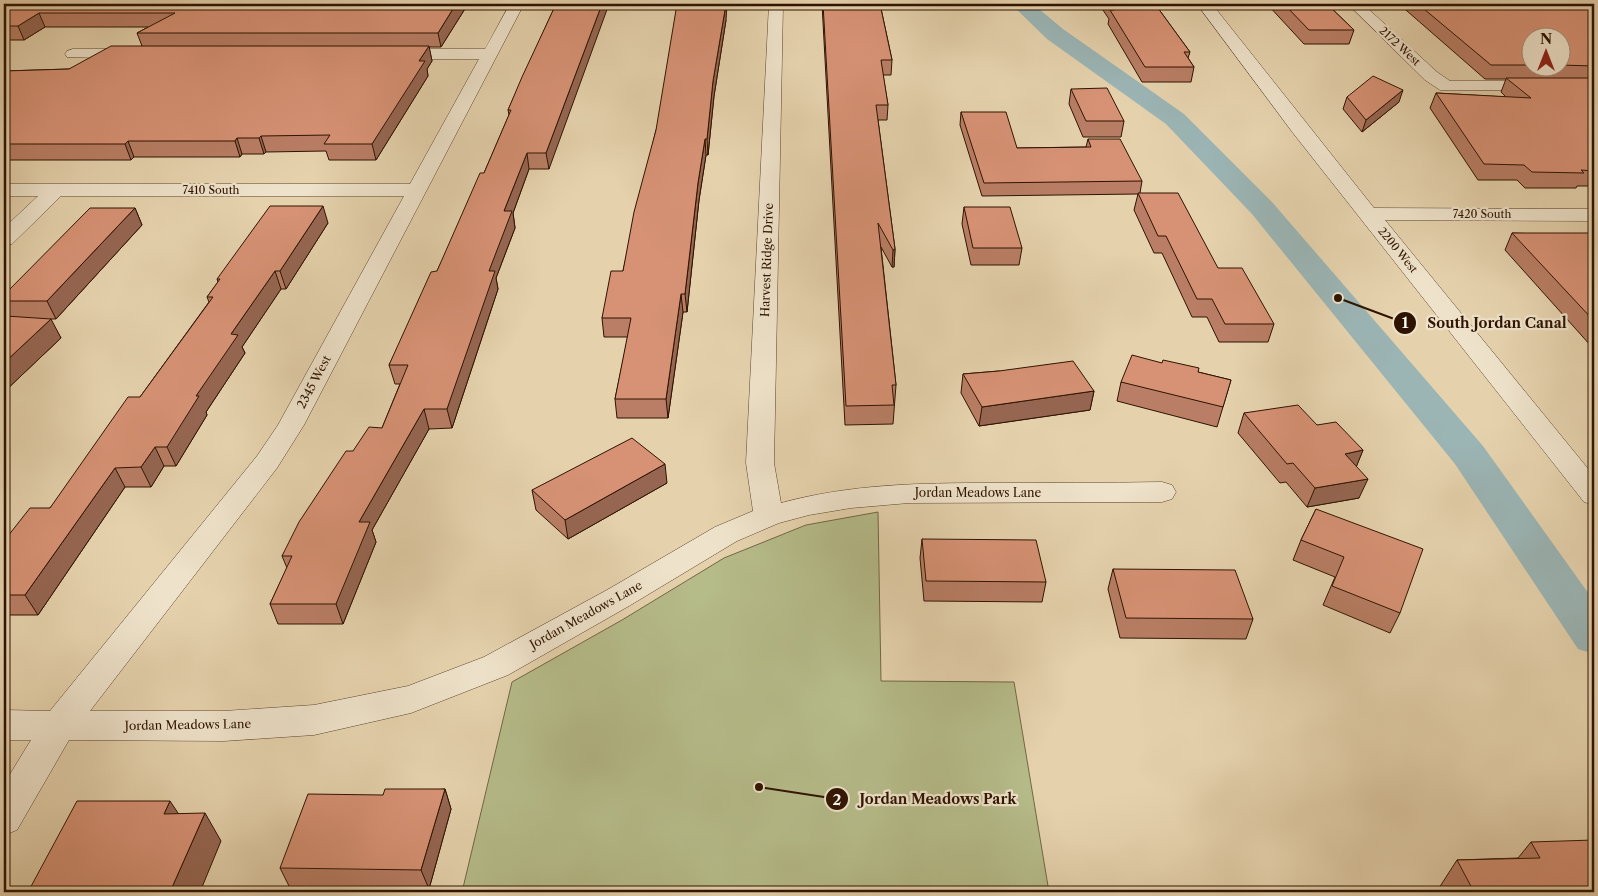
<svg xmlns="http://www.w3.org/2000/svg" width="1598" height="896" viewBox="0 0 1598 896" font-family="'Libre Caslon Text',serif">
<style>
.green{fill:#b5bb89;stroke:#726744}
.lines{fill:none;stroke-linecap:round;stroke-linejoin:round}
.canal{fill:#9bb5b5;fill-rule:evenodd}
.minor-casing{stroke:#5c432b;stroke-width:1}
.minor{fill:#eee2ca;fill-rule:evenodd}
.wall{fill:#b97e65;stroke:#2e1300;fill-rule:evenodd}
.shaded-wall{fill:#966652;stroke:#2e1300}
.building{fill:#d79275;stroke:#2e1300}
.labels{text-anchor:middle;stroke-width:4.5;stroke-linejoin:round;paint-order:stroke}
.far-street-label{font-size:11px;fill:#2e1300;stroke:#eee2ca}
.street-label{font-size:12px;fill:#2e1300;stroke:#eee2ca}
.leader{fill:none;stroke:#2e1300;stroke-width:2}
.callout-dot{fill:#2e1300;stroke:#eee2ca;stroke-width:2}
.mark-label{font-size:15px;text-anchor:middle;font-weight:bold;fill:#fff}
.callout-label{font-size:14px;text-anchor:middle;font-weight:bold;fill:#2e1300;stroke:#eee2ca;stroke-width:4.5;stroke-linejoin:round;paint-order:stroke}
</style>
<rect width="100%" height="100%" fill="#e5d2ad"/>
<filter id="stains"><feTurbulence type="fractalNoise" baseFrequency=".004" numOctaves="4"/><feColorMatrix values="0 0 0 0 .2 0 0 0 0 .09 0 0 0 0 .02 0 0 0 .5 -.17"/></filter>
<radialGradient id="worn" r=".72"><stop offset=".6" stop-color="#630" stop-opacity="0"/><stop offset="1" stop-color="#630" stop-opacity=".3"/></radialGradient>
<path class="green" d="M878 512 881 681 1014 682 1049 892H462L512 682 622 620 724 558 806 525Z"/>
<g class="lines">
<path class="canal" d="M1011 4H1033L1063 29 1184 114 1272 202 1483 446 1594 601V654L1578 649 1455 464 1252 214 1166 124 1047 39Z"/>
<g class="minor-casing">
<path id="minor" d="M510 4H524L304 425 277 468 90 711H224L314 705 408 686 484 657 607 590 715 527 753 511 746 463 769 4H783L774 463 781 503C851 484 920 483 992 483 1048 483 1105 483 1162 482L1172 485 1176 492 1172 499 1162 502 909 503 851 508 809 515 779 523 737 541 629 606 508 675 411 713 314 735 224 741 69 740 17 830 4 835V784L31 740H4V710L50 711 257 456 278 425 404 196H61L12 244 4 245V228L38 196H4V184H410L479 59H392L386 57 384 54 386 51 392 49H485Z
M1197 4H1212L1374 208 1594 209V221L1385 220 1594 476V505L1584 502 1293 133Z
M1348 4H1363L1437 72 1450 81H1594V91L1440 90 1425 80Z
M73 49H132L138 51 140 54 138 57 132 59 67 57 65 54 67 51Z"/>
</g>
<use href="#minor" class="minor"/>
</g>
<path class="wall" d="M4 4H468L441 47H429L432 61 427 69 428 76 376 160H329L326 151 266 152 264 154H242L240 157H134L131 160H4V71L69 69 142 46 137 33 148 27H45L24 40H4Z
M556 4 549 169H529L513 213 515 228 496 278 498 289 452 428 429 429 372 530 376 542 343 624H278L270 604 287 568 282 556 353 451 382 428 400 384H395L389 365 437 271 484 173 509 115 508 110Z
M822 4H880L892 60 891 75H883L888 105 887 120H878L895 249 894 267H892L881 247 896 385 893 424 845 425Z
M1099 4H1155L1190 52 1188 58 1194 67 1191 82H1142L1108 24 1109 19Z
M1267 4H1327L1354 30 1349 44H1304Z
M1399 4H1594V186H1577L1576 188H1525L1517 180H1478L1430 108 1436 93 1506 97 1501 92 1506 79H1485ZM1530 38H1560V68H1530Z
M726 20 714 96 708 155H706L699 200 687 312H683L668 418H617L615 399 628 337H604L602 318 623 271 656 130Z
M1071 89 1124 121 1121 137H1083L1069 104Z
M1347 97 1399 102 1362 132 1343 109Z
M961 112 1017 148 1086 147 1088 139 1142 181 1140 193 1218 268 1274 324 1268 342H1219L1207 317H1192L1162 253H1154L1134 210 1138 194 982 196 960 125Z
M964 207 1022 248 1019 265H971L962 224Z
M135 208 142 225 56 319H50L61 338 4 392V318L6 316 4 312V295Z
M328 223 286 289H281L242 347 245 353 206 412 207 415 176 466H164L151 487H125L38 615H4V541L50 508 140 397 209 302 207 297 218 282 217 279Z
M1512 233 1594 236V346H1591L1505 250Z
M999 371 1094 391 1090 410 979 426 961 393 963 374Z
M1198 372 1231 380 1217 427 1117 401 1121 382Z
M1244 413 1317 425 1363 450 1356 467 1359 498 1307 507 1286 482 1280 483 1238 433Z
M667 483 568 539 536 510 532 490Z
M1316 509 1400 613 1390 633 1323 605 1335 577 1293 560 1301 540Z
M922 539 1046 582 1042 602 924 601 920 558Z
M1113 569 1253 619 1246 639 1120 638 1108 589Z
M445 789 451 809 429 889 290 888 280 868 383 795Z
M1531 842 1594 892H1441L1439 888 1457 860 1518 858Z"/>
<path class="shaded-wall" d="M456 4H468L441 47 438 33Z
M602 4H609L549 169 546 153Z
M726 4H727L726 20 714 96 708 155 707 139 713 81Z
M39 13 45 27 24 40 18 26Z
M429 46 432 61 427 69 428 76 376 160 372 144 419 61Z
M1403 90 1399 102 1362 132 1366 120Z
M261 136 266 152 264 154 259 138Z
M237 138 242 154 240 157 235 141Z
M705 139 706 155 699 200 687 312 685 294 698 183Z
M128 141 134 157 131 160 125 144Z
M527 153 529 169 513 213 515 228 496 278 498 289 452 428 447 409 489 271 504 211Z
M323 206 328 223 286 289 280 271Z
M135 208 142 225 56 319 47 301Z
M895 249 894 267H892L893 250Z
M275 271 281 289 242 347 245 353 206 412 207 415 176 466 167 447 231 334Z
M681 294 683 312 668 418 666 399Z
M51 319 61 338 4 392V363Z
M1094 391 1090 410 979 426 982 407Z
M424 409 429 429 372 530 376 542 343 624 336 604 359 522Z
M155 447 164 466 151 487 141 467Z
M1363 450 1355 470 1345 454Z
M665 464 667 483 568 539 565 520Z
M115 468 125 487 38 615 25 595Z
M1368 479 1359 498 1307 507 1315 488Z
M445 789 451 809 429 889 421 870Z
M170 801 188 828 164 814Z
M205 813 221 841 200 892H170Z"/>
<path class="building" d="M4 4H456L438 33H137L175 13H39L18 26H4Z
M556 4H602L546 153H527L504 211H512L489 271H495L447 409H424L359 522H370L336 604H270L292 556H282L299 522 346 451H353L369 427 382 428 408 365H389L431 272 437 271 480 173H484L511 110H508L522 77Z
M677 4H726L713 81 707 139H705L698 183 685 294H681L666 399H615L631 318H602L611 271H623L634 212 656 130Z
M823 4H880L892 60H881L888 105H876L895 249 893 250 878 223 896 385H892L894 405 846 406Z
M1110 4H1155L1190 52H1184L1194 67H1145L1110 10H1114Z
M1284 4H1327L1354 30H1309Z
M1418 4H1594V66L1560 65V38H1530V65H1491Z
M111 46H429L419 61H425L372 144H324L330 135 261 136 259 138H237L235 141H128L125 144H4V71L69 69Z
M1373 76 1403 90 1366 120 1347 97Z
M1506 78H1594V171L1581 170 1584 173 1532 172 1524 165 1484 164 1436 93 1531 98Z
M1107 88 1124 121H1086L1071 89Z
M961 112H1006L1017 148 1091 147 1088 139H1120L1142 181 984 183Z
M1138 193H1178L1218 268H1242L1274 324H1225L1212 299H1197L1166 236H1158Z
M270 206H323L280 271H275L231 334 238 335 196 396H199L167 447H155L141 467 115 468 25 595H4V541L30 508H50L128 397H140L213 297H207L220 279H217Z
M964 207H1010L1022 248H973Z
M90 208H135L47 301H4V295Z
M1512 233H1591L1594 236V321Z
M6 316 51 319 4 363V318Z
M1132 355 1162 363 1163 360 1199 368 1198 372 1231 380 1223 407 1121 382Z
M1073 361 1094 391 982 407 963 374 999 371Z
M1298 405 1317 425 1336 422 1363 450 1345 454 1368 479 1315 488 1293 463 1287 464 1244 413Z
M632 438 665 464 565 520 532 490Z
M1316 509 1423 549 1400 613 1332 586 1344 557 1301 540Z
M922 539 1036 540 1046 582 926 581Z
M1113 569 1235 570 1253 619 1126 618Z
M385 789H445L421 870 280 868 308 794 383 795Z
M77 801H170L164 814 205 813 170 892H28Z
M1594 840V892H1474L1457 860 1540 858 1531 842Z"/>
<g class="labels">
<g class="far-street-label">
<text transform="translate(1400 46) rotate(43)" y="4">2172 West</text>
<text x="211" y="194">7410 South</text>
<text x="1482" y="218">7420 South</text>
<text transform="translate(1398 250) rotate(51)" y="4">2200 West</text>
</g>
<g class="street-label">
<text transform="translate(767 260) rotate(-88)" y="4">Harvest Ridge Drive</text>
<text transform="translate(314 382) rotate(-62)" y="4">2345 West</text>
<text x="978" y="497">Jordan Meadows Lane</text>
<text transform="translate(586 615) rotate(-29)" y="4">Jordan Meadows Lane</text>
<text transform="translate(188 725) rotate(-1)" y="4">Jordan Meadows Lane</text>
</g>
</g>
<path class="leader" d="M1338 298L1405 323M759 787L837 799"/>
<g class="callout-dot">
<circle cx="1338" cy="298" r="5"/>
<circle cx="759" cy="787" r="5"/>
<circle cx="1405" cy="323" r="12"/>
<circle cx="837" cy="799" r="12"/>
</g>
<g class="mark-label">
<text x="1405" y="328">1</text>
<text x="837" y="805">2</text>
</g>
<g class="callout-label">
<text x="1497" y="328">South Jordan Canal</text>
<text x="938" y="804">Jordan Meadows Park</text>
</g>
<rect width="1598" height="896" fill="none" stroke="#e5d2ad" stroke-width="20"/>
<rect x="5" y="5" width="1588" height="886" fill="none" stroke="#2e1300" stroke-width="2.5"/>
<rect x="10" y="10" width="1578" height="876" fill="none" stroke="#2e1300"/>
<g transform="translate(1546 52)"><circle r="24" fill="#eee2ca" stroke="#a18f79"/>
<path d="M0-4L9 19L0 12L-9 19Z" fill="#8f2418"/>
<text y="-8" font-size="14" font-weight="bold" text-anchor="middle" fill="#2e1300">N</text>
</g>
<rect width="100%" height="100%" filter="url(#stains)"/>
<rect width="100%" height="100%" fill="url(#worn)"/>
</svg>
